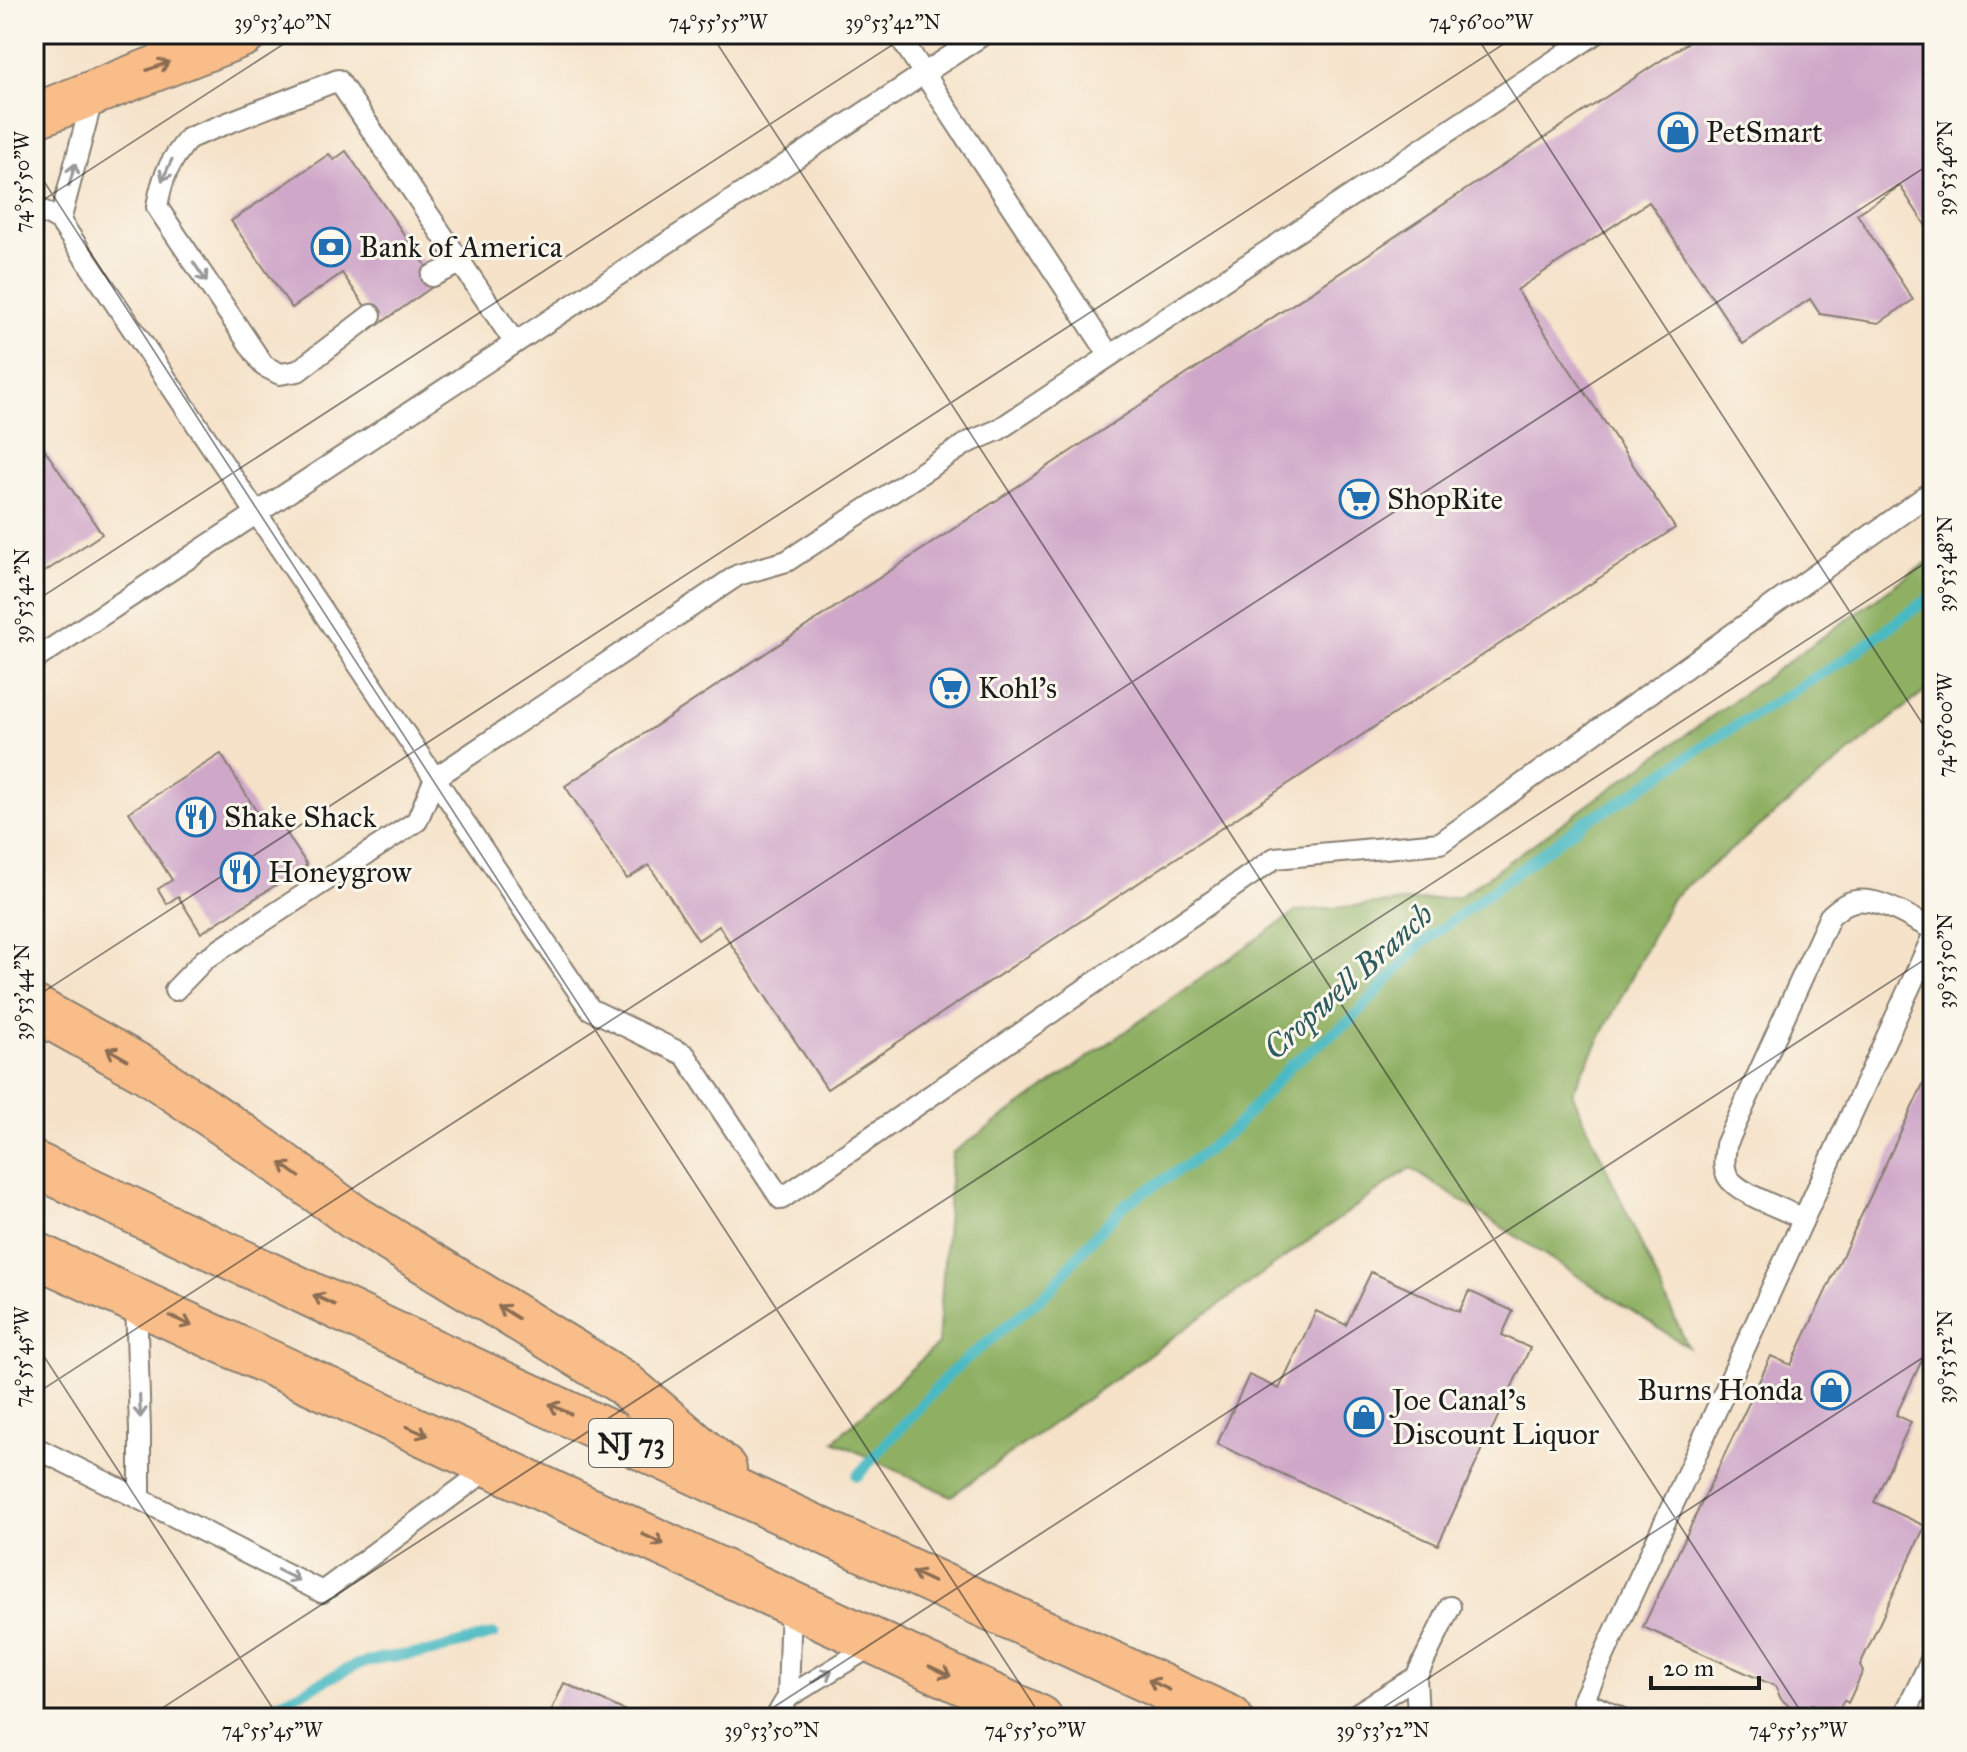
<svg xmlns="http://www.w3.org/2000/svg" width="1967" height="1752" viewBox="0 0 1967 1752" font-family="'IM FELL Great Primer',serif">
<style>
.forest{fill:#8fb064;stroke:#566640;stroke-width:2}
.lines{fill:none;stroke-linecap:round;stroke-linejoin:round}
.stream{stroke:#4ab9c2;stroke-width:11}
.building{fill:#cfa8c9}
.lane-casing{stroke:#887f72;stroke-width:24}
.highway-casing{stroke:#887f72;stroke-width:48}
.lane{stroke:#fff;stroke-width:20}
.highway{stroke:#f8bd88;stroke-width:44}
.oneway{stroke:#8a6c52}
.oneway2{stroke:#999}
.ticks{fill:none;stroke:#1c1c1c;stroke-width:2;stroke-opacity:0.45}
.labels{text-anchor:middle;stroke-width:6;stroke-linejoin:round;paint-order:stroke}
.shield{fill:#fbf7ec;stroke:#5f5e5a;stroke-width:2}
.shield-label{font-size:28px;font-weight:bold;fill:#1c1c1c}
.poi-label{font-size:30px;fill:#1c1c1c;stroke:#fbf7ec;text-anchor:start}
.water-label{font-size:32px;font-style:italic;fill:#2e5b5e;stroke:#fbf7ec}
.neatline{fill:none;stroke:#1c1c1c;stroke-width:3}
.ticks-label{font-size:20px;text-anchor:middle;fill:#1c1c1c}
</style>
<rect width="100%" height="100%" fill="#fbf7ec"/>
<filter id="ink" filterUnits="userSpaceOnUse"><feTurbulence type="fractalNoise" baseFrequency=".0125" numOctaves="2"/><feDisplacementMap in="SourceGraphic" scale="16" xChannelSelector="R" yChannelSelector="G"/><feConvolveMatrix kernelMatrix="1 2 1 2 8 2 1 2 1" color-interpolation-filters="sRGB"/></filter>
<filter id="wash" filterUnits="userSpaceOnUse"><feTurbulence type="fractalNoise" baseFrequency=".006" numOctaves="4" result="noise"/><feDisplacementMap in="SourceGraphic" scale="32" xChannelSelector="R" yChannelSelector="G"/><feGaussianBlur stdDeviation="1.8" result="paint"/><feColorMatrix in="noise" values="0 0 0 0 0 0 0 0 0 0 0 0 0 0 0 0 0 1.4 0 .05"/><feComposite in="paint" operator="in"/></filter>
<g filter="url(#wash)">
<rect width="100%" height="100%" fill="#f5e2c9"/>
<path class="forest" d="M1933 558V688L1920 695 1672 898 1572 1093 1688 1347 1410 1168 951 1496 834 1441 938 1344 952 1153 1297 911 1459 897Z"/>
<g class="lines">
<path class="stream" d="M857 1476 949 1374 1049 1291 1092 1239 1127 1203 1187 1165 1233 1130 1291 1065 1352 1019 1420 945 1585 821 1614 806 1711 741 1849 657 1933 595
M238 1718 286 1700 356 1665 381 1658 430 1652 494 1634"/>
</g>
<g id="blocks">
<path class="building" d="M1701 34H1933V221L1926 226 1900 186 1857 214 1913 300 1879 323 1820 314 1810 299 1743 344 1649 202 1517 290 1675 528 827 1089 719 926 698 940 649 865 627 879 565 786Z
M346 151 438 283 378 325 342 273 292 308 231 221 329 154 334 160Z
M34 434 102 534 34 579Z
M221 754 263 822 275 815 307 865 201 933 178 896 167 904 158 889 172 880 129 812Z
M1933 1063V1337L1896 1415 1911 1422 1874 1502 1925 1526 1860 1665 1863 1671 1848 1703 1844 1700 1835 1716 1812 1704 1803 1709 1792 1708 1781 1699 1775 1686 1643 1627 1771 1356 1791 1365Z
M1371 1272 1459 1312 1469 1291 1513 1311 1502 1335 1530 1348 1438 1545 1217 1444 1249 1375 1279 1389 1316 1311 1346 1325Z
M564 1683 641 1718H548Z"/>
</g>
</g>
<g filter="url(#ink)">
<use href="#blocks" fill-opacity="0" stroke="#887f72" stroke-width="2"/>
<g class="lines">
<g class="lane-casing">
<path id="lane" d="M898 34 1110 356
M34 206 60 221 93 96
M60 221 590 1009 685 1055 781 1199 1275 858 1440 843 1933 491
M432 276 461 263
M371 315 298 371 280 374 264 366 157 207C162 177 169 162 189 138L338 80 515 343
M34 660 984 34
M175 990 204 960 417 821 435 778 738 575 787 561 967 443 998 430 1595 34
M1802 1218C1784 1209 1738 1194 1728 1177 1722 1167 1725 1156 1726 1145L1830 916C1835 912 1840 907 1846 904 1873 891 1909 918 1933 929
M136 1300 140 1430V1499L322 1592 492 1466
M34 1447 140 1499
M791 1603 788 1697 878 1642
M1416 1677 1450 1607
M776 1717 788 1697
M1350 1718 1416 1677 1418 1718
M1620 1718 1583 1701 1933 936
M1903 1718 1933 1656"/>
</g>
<g class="highway-casing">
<path id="highway" d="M34 116 244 34
M34 1008 147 1071 264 1151 355 1218 622 1382 724 1469
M34 1164 386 1330 1230 1718
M34 1254 1040 1718"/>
</g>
<use href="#lane" class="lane"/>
<use href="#highway" class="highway"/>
</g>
<defs><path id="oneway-shaft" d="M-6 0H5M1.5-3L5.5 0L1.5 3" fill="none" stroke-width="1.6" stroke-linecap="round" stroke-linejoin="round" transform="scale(2)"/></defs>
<g class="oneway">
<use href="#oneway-shaft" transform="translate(158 66) rotate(-21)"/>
<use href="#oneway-shaft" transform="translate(117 1054) rotate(-151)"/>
<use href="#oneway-shaft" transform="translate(290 1170) rotate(-144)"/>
<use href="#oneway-shaft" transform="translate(324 1300) rotate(-155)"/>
<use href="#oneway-shaft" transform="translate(508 1312) rotate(-148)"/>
<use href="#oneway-shaft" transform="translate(181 1321) rotate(25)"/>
<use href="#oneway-shaft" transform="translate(560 1409) rotate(-155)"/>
<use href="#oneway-shaft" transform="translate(417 1431) rotate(24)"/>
<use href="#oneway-shaft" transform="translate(653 1539) rotate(25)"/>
<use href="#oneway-shaft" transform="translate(923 1577) rotate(-155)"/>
<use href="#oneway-shaft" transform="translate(940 1671) rotate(25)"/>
<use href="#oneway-shaft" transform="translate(1159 1685) rotate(-155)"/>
</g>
<g class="oneway2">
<use href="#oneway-shaft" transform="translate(167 170) rotate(115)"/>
<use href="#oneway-shaft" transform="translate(72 175) rotate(-75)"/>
<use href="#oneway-shaft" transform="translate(200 272) rotate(56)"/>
<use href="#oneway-shaft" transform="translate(140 1406) rotate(88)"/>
<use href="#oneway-shaft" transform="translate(288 1575) rotate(27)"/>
<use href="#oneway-shaft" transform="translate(822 1676) rotate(-31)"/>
</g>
</g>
<path class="ticks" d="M711 34 1805 1718M1475 34 1933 740M34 166 1042 1718M34 206 299 34M34 602 909 34M34 998 1519 34M34 1341 279 1718M34 1395 1933 162M147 1718 1933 558M757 1718 1933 954M1367 1718 1933 1351"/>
<defs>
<g id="shop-ring" transform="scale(2)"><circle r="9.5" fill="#fbf7ec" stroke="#1f6fb2" stroke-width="1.5"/><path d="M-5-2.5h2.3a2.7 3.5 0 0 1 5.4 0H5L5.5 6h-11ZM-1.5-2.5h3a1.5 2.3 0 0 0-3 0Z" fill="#1f6fb2"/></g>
<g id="bank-ring" transform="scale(2)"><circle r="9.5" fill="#fbf7ec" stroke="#1f6fb2" stroke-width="1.5"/><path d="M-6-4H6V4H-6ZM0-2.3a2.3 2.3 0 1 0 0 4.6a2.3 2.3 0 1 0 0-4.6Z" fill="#1f6fb2"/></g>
<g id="supermarket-ring" transform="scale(2)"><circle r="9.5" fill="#fbf7ec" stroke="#1f6fb2" stroke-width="1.5"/><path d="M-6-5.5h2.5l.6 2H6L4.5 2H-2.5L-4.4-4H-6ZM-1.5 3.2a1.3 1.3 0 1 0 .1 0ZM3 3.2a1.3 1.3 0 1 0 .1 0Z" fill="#1f6fb2"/></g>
<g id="restaurant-ring" transform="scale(2)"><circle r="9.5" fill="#fbf7ec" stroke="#1f6fb2" stroke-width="1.5"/><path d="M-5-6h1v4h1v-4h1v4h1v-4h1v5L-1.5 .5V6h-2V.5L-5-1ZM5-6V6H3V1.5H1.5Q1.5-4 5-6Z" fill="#1f6fb2"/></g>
</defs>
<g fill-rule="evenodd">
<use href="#shop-ring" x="1678" y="132"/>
<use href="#bank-ring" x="331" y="247"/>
<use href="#supermarket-ring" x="1359" y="499"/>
<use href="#supermarket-ring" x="950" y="688"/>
<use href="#restaurant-ring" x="196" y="817"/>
<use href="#restaurant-ring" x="240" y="872"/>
<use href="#shop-ring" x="1831" y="1390"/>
<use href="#shop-ring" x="1364" y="1417"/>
</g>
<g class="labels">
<rect class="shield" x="589" y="1419" width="84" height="48" rx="6"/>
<g class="shield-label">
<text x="631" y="1453">NJ 73</text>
</g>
<g class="poi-label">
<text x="1706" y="142">PetSmart</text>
<text x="359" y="257">Bank of America</text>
<text x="1387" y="509">ShopRite</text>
<text x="978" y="698">Kohl's</text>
<text x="224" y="827">Shake Shack</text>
<text x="268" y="882">Honeygrow</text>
<text x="1803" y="1400" text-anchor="end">Burns Honda</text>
<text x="1392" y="1410">Joe Canal's<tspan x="1392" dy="34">Discount Liquor</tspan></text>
</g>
<g class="water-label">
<text transform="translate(1348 981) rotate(-42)" y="11">Cropwell Branch</text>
</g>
</g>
<rect width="1967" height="1752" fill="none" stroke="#fbf7ec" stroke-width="88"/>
<path d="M1651 1676v12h108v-12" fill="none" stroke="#1c1c1c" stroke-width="4"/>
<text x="1663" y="1676" font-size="24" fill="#1c1c1c" stroke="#fbf7ec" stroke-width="6" paint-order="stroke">20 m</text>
<rect x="44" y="44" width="1879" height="1664" class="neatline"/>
<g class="ticks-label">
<text x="283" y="29">39°53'40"N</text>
<text x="718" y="29">74°55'55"W</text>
<text x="893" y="29">39°53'42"N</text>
<text x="1481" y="29">74°56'00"W</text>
<text transform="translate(1945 168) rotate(-90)" y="7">39°53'46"N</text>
<text transform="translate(22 182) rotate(-90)" y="7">74°55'50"W</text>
<text transform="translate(1945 564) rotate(-90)" y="7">39°53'48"N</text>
<text transform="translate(22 596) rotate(-90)" y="7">39°53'42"N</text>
<text transform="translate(1945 725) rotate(-90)" y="7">74°56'00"W</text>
<text transform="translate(1945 961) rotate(-90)" y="7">39°53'50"N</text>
<text transform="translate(22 992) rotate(-90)" y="7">39°53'44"N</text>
<text transform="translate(22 1357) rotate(-90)" y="7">74°55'45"W</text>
<text transform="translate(1945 1357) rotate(-90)" y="7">39°53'52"N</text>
<text x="272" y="1737">74°55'45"W</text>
<text x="772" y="1737">39°53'50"N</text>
<text x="1035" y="1737">74°55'50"W</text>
<text x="1383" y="1737">39°53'52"N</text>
<text x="1798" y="1737">74°55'55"W</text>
</g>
</svg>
